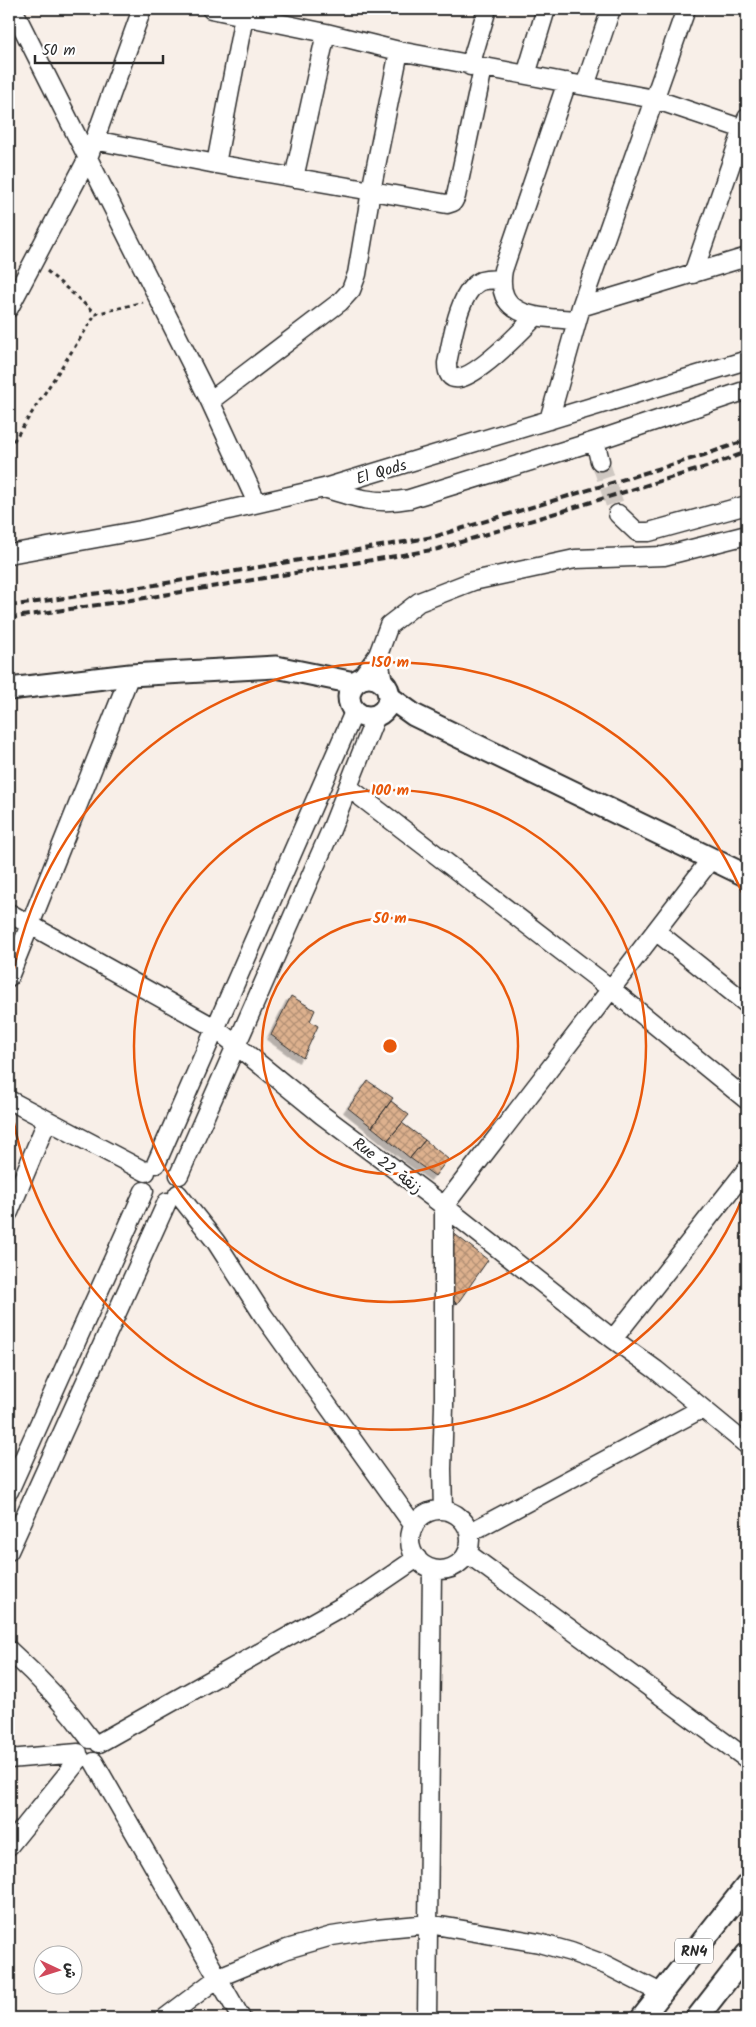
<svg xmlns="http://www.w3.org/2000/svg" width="756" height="2027" viewBox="0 0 756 2027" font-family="Kalam,'Playpen Sans Arabic',sans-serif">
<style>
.building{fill:url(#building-cross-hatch);stroke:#2b2b2b;filter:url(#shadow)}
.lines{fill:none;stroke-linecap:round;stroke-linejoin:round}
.minor-tunnel{stroke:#cfc8c2;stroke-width:18;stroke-dasharray:18 9;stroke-linecap:butt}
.minor-casing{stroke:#2b2b2b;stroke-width:21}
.major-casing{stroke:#2b2b2b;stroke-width:25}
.path{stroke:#2b2b2b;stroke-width:3;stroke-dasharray:4 4;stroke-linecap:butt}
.minor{stroke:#fff;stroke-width:18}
.major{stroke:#fff;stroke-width:21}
.rail{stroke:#2b2b2b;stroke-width:4;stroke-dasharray:8 4;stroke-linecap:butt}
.ring{fill:none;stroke:#e8590c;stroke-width:2.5}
.labels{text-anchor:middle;stroke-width:5;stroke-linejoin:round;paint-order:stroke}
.shield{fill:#fff;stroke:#6b6b6b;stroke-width:1}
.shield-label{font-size:15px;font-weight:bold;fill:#2b2b2b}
.street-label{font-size:16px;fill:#2b2b2b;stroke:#fff}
.centre{fill:#e8590c;stroke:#fff;stroke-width:2.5}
.ring-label{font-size:15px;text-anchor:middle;font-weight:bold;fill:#e8590c;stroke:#fff;stroke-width:5;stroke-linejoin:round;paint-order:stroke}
</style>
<defs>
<pattern id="building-cross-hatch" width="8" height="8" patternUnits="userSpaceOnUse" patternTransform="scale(1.25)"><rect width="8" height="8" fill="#ddb18e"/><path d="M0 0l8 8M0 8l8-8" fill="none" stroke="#b39074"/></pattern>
<filter id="shadow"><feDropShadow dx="-4.5" dy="4.5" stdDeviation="0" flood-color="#0004"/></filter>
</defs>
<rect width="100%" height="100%" fill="#f8efe8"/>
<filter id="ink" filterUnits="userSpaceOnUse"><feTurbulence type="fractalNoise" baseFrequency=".02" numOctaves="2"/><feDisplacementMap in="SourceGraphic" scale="10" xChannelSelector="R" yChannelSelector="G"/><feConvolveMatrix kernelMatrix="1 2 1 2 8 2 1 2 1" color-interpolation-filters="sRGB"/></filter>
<g filter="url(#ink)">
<path class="building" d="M291 996 315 1010 310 1021 318 1026 303 1058 271 1035Z
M368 1081 393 1098 372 1127 348 1108Z
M391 1101 409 1115 388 1140 372 1127Z
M402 1123 425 1140 410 1158 388 1140Z
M425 1140 448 1159 435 1176 410 1158Z
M452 1232 488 1260 457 1304 447 1294Z"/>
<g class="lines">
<path class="minor-tunnel" d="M600 461 618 514"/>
<g class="minor-casing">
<path id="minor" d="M13 9 210 401 257 503
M211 9 326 33 399 51 654 99 743 129 747 118
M470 66 487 9
M526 75 546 9
M567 82 503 270C494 320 542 317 577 320
M585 86 611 9
M94 140 216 164 447 204 453 202 456 196 483 68
M216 164 244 16
M294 178 326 33
M693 274 743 129 747 130
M501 280C494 279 488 279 481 281 458 291 452 341 447 363 446 413 527 325 536 316
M581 307 747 257
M9 308 88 158 142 9
M210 401 340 302 351 290 357 274 371 191 399 51
M549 420 581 307 686 9
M595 441 600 461
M324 488C355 498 377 505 409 499L595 441 747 390
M618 514 637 532H649L747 505
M9 554 141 530 324 488 747 360
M378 655 389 625 419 602 473 581 575 559 664 556 747 535
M361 678 378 655 383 682
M348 787 611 989 747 1100
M9 913 215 1028 322 1115 444 1206 613 1339 656 1370 747 1445
M657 932 747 1004
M9 977 130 675
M9 1100 146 1172
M156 1164 354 712
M179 1175 331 830 376 716
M178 1194 216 1242 263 1315 414 1526
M9 1212 47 1121
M613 1339 747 1169
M9 1491 144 1191
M443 1510 442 1469 444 1406V1206L711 859
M410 1540a30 30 0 1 1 60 0a30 30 0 1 1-60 0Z
M469 1533 701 1409
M9 1551 167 1202
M467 1553 747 1759
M9 1650C39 1677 66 1706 90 1739
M99 1743 364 1594 417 1558
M9 1759 78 1753
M94 1762 241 2018
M9 1846 80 1758
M165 2018 219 1977 287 1949 332 1936 376 1929 429 1924 539 1943 571 1952 606 1965 661 1993
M427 2018 432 1569"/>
</g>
<g class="major-casing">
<path id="major" d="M349 697a20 20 0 1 1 40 0a20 20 0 1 1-40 0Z
M9 689 130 675 276 667 354 683
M389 697 414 715 747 876
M642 2018 747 1885
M697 2018 747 1954"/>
</g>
<path class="path" d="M47 271 96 314 143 302
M9 448 96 314"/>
<use href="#minor" class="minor"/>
<use href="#major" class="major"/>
<path class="rail" d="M9 606 155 585 433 537 704 455 747 440
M9 618 145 598 438 549 706 467 747 452"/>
</g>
</g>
<g class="ring">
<circle cx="390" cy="1046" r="128"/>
<circle cx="390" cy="1046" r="256"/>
<path d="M746 1190A384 384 0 0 1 9 1093M9 999A384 384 0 0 1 746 902"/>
</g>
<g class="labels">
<rect class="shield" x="675" y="1938.5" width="38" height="25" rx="4"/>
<g class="shield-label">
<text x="694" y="1956">RN4</text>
</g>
<g class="street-label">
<text transform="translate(381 471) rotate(-17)" y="6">El Qods</text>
<text transform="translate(388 1165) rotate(37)" y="6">Rue 22 زنقة</text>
</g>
</g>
<circle cx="390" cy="1046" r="8" class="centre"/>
<g class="ring-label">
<text x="390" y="667">150 m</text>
<text x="390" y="795">100 m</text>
<text x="390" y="923">50 m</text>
</g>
<rect width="756" height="2027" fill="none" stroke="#fff" stroke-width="30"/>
<rect x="15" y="15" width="726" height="1997" fill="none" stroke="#2b2b2b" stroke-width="2" filter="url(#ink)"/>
<g transform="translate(58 1970) rotate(94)"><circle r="24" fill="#ffffff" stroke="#aaaaaa"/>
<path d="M0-4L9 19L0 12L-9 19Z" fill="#d1495b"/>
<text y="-8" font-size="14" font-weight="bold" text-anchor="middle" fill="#2b2b2b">ش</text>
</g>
<path d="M35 55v8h128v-8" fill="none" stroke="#2b2b2b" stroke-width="2.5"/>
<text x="42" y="55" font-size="15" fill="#2b2b2b" stroke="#ffffff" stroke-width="4" paint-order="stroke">50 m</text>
</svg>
